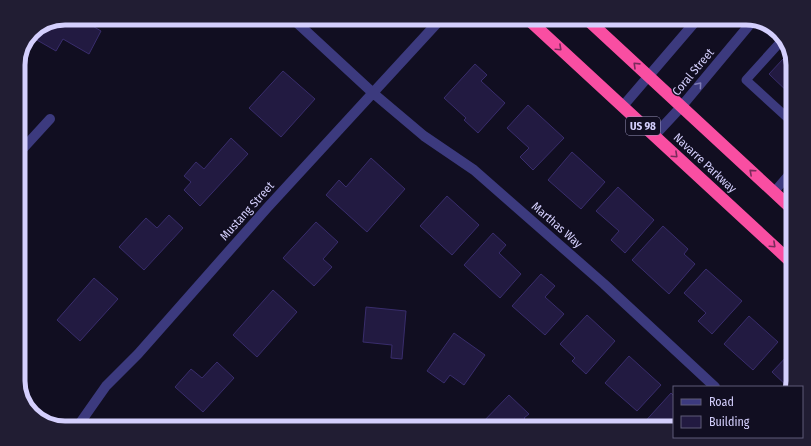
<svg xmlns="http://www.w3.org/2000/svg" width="811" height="446" viewBox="0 0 811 446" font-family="'Fira Sans Condensed',sans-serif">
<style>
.building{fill:#221a41;stroke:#392d6c}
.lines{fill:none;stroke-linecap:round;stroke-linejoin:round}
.lane{stroke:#3c3a7e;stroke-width:9}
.street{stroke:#3c3a7e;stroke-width:10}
.highway{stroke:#f94ea2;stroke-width:12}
.oneway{stroke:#792b5b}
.oneway2{stroke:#807db7}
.labels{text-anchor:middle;stroke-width:3;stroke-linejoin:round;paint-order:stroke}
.shield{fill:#110e21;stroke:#9a95bb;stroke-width:1}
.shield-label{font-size:11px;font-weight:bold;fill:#d4cffd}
.street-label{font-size:12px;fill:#d4cffd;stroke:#110e21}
.rim{fill:none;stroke:#d4cffd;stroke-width:5}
</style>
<rect width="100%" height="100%" fill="#110e21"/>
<path class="building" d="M65 18H79L101 31 89 54 63 39 56 51 30 36 32 31Z
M783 59 793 68 792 96 769 74Z
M475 64 487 75 481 81 505 103 478 133 464 120 466 118 444 98Z
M283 71 315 99 281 137 249 108Z
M528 105 564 138 533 170 520 157 529 148 507 128Z
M231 138 248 154 200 206 184 190 191 182 184 176 196 162 204 169Z
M572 152 605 182 581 209 548 180Z
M371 158 405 189 367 232 326 195 339 180 346 187Z
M618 187 654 220 625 253 611 240 619 231 596 211Z
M447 196 479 225 452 255 420 226Z
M169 215 183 228 144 270 119 247 146 218 157 228Z
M316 222 338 242 323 259 332 267 314 286 283 258Z
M663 226 688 249 684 254 695 264 669 294 632 260Z
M493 233 506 245 499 253 521 274 500 298 464 265Z
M706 269 742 301 712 334 698 321 706 313 684 293Z
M541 274 555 286 545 297 564 314 545 335 512 306Z
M94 278 118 299 80 341 57 320Z
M273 290 297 312 257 357 233 335Z
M366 307 406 311 402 359 391 358 392 345 363 342Z
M587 315 615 341 586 374 572 361 575 358 560 344Z
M749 316 778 342 753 370 724 344Z
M454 333 485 355 464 385 450 375 444 383 427 371Z
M789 354 788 387 772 372Z
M629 356 661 385 637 411 605 383Z
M217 362 234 378 203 412 175 387 191 369 202 378Z
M671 393 674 396V427H642L641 426Z
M509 395 529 414 524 418 533 427 479 426Z"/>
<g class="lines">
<path class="lane" d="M784 38 746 80 792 122
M774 192 791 172"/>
<path class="street" d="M294 20 373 93 424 136 474 170 604 284 715 387
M623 106 695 22
M654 136 681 107 751 23
M18 154 50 119
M80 423 106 386 138 354 267 208 439 21"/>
<path class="highway" d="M530 21 790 261
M590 22 791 208"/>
</g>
<defs><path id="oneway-chevron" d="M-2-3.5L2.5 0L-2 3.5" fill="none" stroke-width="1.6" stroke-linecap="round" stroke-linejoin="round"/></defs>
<g class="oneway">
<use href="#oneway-chevron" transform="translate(559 48) rotate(43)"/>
<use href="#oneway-chevron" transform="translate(636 65) rotate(-136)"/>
<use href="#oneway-chevron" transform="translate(675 155) rotate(43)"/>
<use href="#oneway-chevron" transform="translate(752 172) rotate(-138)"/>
<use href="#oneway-chevron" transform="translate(773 245) rotate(43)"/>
</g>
<use class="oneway2" href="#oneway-chevron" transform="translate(699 85) rotate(-50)"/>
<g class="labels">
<rect class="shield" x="626" y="117" width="34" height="18" rx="3"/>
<g class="shield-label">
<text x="643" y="130">US 98</text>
</g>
<g class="street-label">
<text transform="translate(693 72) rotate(-50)" y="4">Coral Street</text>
<text transform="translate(705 163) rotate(43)" y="4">Navarre Parkway</text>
<text transform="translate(247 211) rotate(-48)" y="4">Mustang Street</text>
<text transform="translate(557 225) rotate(41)" y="4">Marthas Way</text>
</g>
</g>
<path d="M0 0H811V446H0ZM65 25H746A40 40 0 0 1 786 65V381A40 40 0 0 1 746 421H65A40 40 0 0 1 25 381V65A40 40 0 0 1 65 25Z" fill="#211d33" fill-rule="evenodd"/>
<path class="rim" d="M65 25H746A40 40 0 0 1 786 65V381A40 40 0 0 1 746 421H65A40 40 0 0 1 25 381V65A40 40 0 0 1 65 25Z"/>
<rect x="673" y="386" width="130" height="52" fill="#110e21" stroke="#5f5b79"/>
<rect x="681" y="399" width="20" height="6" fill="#3c3a7e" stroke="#5f5b79"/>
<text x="709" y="406" font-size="12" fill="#d4cffd">Road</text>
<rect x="681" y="416" width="20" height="12" fill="#221a41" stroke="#5f5b79"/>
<text x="709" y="426" font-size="12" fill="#d4cffd">Building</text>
</svg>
